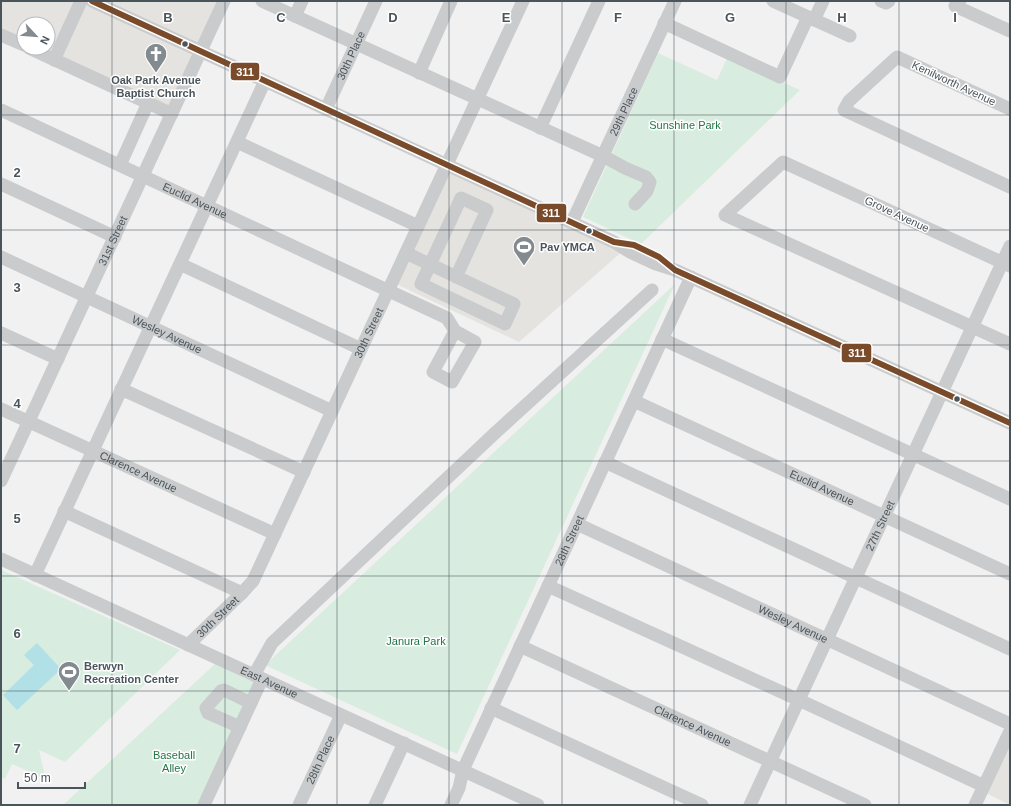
<svg xmlns="http://www.w3.org/2000/svg" width="1011" height="806" viewBox="0 0 1011 806" font-family="Arial,sans-serif">
<style>
.commercial{fill:#e5e3df}
.green{fill:#d8eddf}
.water{fill:#b1e0e6}
.lines{fill:none;stroke-linecap:round;stroke-linejoin:round}
.minor{stroke:#c9cbcc;stroke-width:13}
.bus-1-casing{stroke:#fff;stroke-width:9}
.bus-1{stroke:#7a4b2a;stroke-width:6}
.grid{fill:none;stroke:#4a545b;stroke-width:1;stroke-opacity:0.55}
.bus-dot{fill:#4a545b;stroke:#fff;stroke-width:1.5}
.labels{text-anchor:middle;stroke-width:3;stroke-linejoin:round;paint-order:stroke}
.street-label{font-size:11px;fill:#4a545b;stroke:#fff}
.poi-label{font-size:11px;font-weight:bold;fill:#4a545b;stroke:#fff;text-anchor:start}
.park-label{font-size:11px;fill:#227545;stroke:#fff}
.grid-label{font-size:13px;text-anchor:middle;font-weight:bold;fill:#4a545b;stroke:#fff;stroke-width:3;stroke-linejoin:round;paint-order:stroke}
.line-badge{stroke:#fff;stroke-width:1.5}
.badge-label{font-size:11px;text-anchor:middle;font-weight:bold;fill:#fff}
</style>
<rect width="100%" height="100%" fill="#f1f1f1"/>
<path class="commercial" d="M1 1H222L169 116 25 48H48V24H24V48L1 37Z
M448 167 625 249 519 342 394 283Z
M1010 731V805L982 791Z"/>
<path class="green" d="M658 53 717 80 727 58 800 90 641 244 583 217Z
M675 284 457 754 265 665Z
M1 570 180 650 65 762 39 750 44 772 41 777 12 764 5 779 2 778 1 780Z
M216 663 257 682 201 805H63Z"/>
<path class="water" d="M37 643 61 669 17 710 3 695 34 665 24 655Z"/>
<g class="lines">
<g class="minor">
<path d="M92 1 614 242 630 252 656 264 675 270 1010 423"/>
<path d="M262 1 603 156 625 168 646 177 650 182 647 191 635 204"/>
<path d="M773 1 850 36"/>
<path d="M881 1 886 3 889 1"/>
<path d="M960 1 955 6 1010 31"/>
<path d="M295 16 302 1"/>
<path d="M814 20 823 1"/>
<path d="M664 23 780 77 808 17"/>
<path d="M1 35 24 45"/>
<path d="M29 48 172 114"/>
<path d="M54 60 81 1"/>
<path d="M419 73 451 1"/>
<path id="s1" d="M326 109 376 1"/>
<path d="M1010 109 897 57 849 101 844 110 1010 187"/>
<path id="s2" d="M1 110 447 318 455 331 475 342 452 382 433 372 455 331"/>
<path d="M540 128 599 1"/>
<path d="M237 142 418 226"/>
<path d="M120 165 148 103"/>
<path d="M1 184 115 237"/>
<path id="s3" d="M572 222 675 1"/>
<path d="M406 253C442 270 478 287 514 304L505 324 421 284 461 198 487 210 456 277"/>
<path id="s4" d="M1 257 332 411"/>
<path d="M180 264 361 349"/>
<path d="M1010 266 783 162 725 215 1010 344"/>
<path d="M1 333 58 359"/>
<path d="M662 339 1010 499"/>
<path d="M121 389 304 472"/>
<path id="s5" d="M634 401 1010 574"/>
<path id="s6" d="M1 409 275 534"/>
<path d="M605 462 1010 649"/>
<path id="s7" d="M1 481 224 1"/>
<path d="M64 511 242 593"/>
<path id="s8" d="M577 524 1010 724"/>
<path id="s9" d="M1 559 538 805"/>
<path d="M35 575 265 81"/>
<path d="M548 586 799 700 984 786"/>
<path id="s10" d="M188 645 242 593 253 581 523 1"/>
<path id="s11" d="M520 646 865 805"/>
<path d="M254 675 272 643 494 434 652 290"/>
<path d="M491 708 702 805"/>
<path d="M240 727 208 713 206 708 221 691 224 690 251 703"/>
<path d="M204 805 262 679"/>
<path id="s12" d="M299 805 341 715"/>
<path d="M375 805 404 743"/>
<path id="s13" d="M451 805 459 788 463 770 691 277"/>
<path id="s14" d="M750 805 1010 246"/>
<path d="M975 805 1010 731"/>
</g>
<g class="bus-1-casing">
<path id="bus-1" d="M92 1 614 242 634 245 659 257 675 270 1010 423"/>
</g>
<use href="#bus-1" class="bus-1"/>
</g>
<path class="grid" d="M112 1V805M225 1V805M337 1V805M449 1V805M562 1V805M674 1V805M786 1V805M899 1V805M1 115H1010M1 230H1010M1 345H1010M1 461H1010M1 576H1010M1 691H1010"/>
<defs>
<g id="church-pin" transform="scale(1.15)"><path d="M0 17L-7.5 6A9.5 9.5 0 1 1 7.5 6Z" fill="#848b90" stroke="#fff"/><path d="M-1.2-6h2.4v3.5h3.3v2.4h-3.3V6h-2.4V-.1h-3.3v-2.4h3.3Z" fill="#fff"/></g>
<g id="stadium-pin" transform="scale(1.15)"><path d="M0 17L-7.5 6A9.5 9.5 0 1 1 7.5 6Z" fill="#848b90" stroke="#fff"/><path d="M0-5a6.5 5 0 1 0 0 10a6.5 5 0 1 0 0-10ZM-3.5-1.8h7v3.6h-7Z" fill="#fff"/></g>
</defs>
<g fill-rule="evenodd">
<use href="#church-pin" x="156" y="54"/>
<use href="#stadium-pin" x="524" y="247"/>
<use href="#stadium-pin" x="69" y="672"/>
</g>
<g class="bus-dot">
<circle cx="185" cy="44" r="3.5"/>
<circle cx="589" cy="231" r="3.5"/>
<circle cx="957" cy="399" r="3.5"/>
</g>
<g class="labels">
<g class="street-label">
<text dy="4" stroke="none"><textPath href="#s1" startOffset="59">30th Place</textPath></text>
<text transform="translate(954 83) rotate(25)" y="4">Kenilworth Avenue</text>
<text dy="4" stroke="none"><textPath href="#s3" startOffset="122">29th Place</textPath></text>
<text dy="4" stroke="none"><textPath href="#s2" startOffset="214">Euclid Avenue</textPath></text>
<text transform="translate(897 214) rotate(25)" y="4">Grove Avenue</text>
<text dy="4" stroke="none"><textPath href="#s7" startOffset="265">31st Street</textPath></text>
<text dy="4" stroke="none"><textPath href="#s10" startOffset="365">30th Street</textPath></text>
<text dy="4" stroke="none"><textPath href="#s4" startOffset="183">Wesley Avenue</textPath></text>
<text dy="4" stroke="none"><textPath href="#s6" startOffset="151">Clarence Avenue</textPath></text>
<text dy="4" stroke="none"><textPath href="#s5" startOffset="207">Euclid Avenue</textPath></text>
<text dy="4" stroke="none"><textPath href="#s14" startOffset="308">27th Street</textPath></text>
<text dy="4" stroke="none"><textPath href="#s13" startOffset="290">28th Street</textPath></text>
<text dy="4" stroke="none"><textPath href="#s10" startOffset="41">30th Street</textPath></text>
<text dy="4" stroke="none"><textPath href="#s8" startOffset="238">Wesley Avenue</textPath></text>
<text dy="4" stroke="none"><textPath href="#s9" startOffset="295">East Avenue</textPath></text>
<text dy="4" stroke="none"><textPath href="#s11" startOffset="190">Clarence Avenue</textPath></text>
<text dy="4" stroke="none"><textPath href="#s12" startOffset="50">28th Place</textPath></text>
</g>
<g class="poi-label">
<text x="156" y="84" text-anchor="middle">Oak Park Avenue<tspan x="156" dy="13">Baptist Church</tspan></text>
<text x="540" y="251">Pav YMCA</text>
<text x="84" y="670">Berwyn<tspan x="84" dy="13">Recreation Center</tspan></text>
</g>
<g class="park-label">
<text x="685" y="129">Sunshine Park</text>
<text x="416" y="645">Janura Park</text>
<text x="174" y="759">Baseball<tspan x="174" dy="13">Alley</tspan></text>
</g>
</g>
<g class="grid-label">
<text x="168" y="22">B</text>
<text x="281" y="22">C</text>
<text x="393" y="22">D</text>
<text x="506" y="22">E</text>
<text x="618" y="22">F</text>
<text x="730" y="22">G</text>
<text x="842" y="22">H</text>
<text x="955" y="22">I</text>
<text x="17" y="177">2</text>
<text x="17" y="292">3</text>
<text x="17" y="408">4</text>
<text x="17" y="523">5</text>
<text x="17" y="638">6</text>
<text x="17" y="753">7</text>
</g>
<g class="line-badge">
<rect x="230" y="62" width="30" height="19" rx="4" fill="#7a4b2a"/>
<rect x="536" y="203" width="31" height="20" rx="4" fill="#7a4b2a"/>
<rect x="841" y="343" width="31" height="20" rx="4" fill="#7a4b2a"/>
</g>
<g class="badge-label">
<text x="245" y="76">311</text>
<text x="551" y="217">311</text>
<text x="857" y="357">311</text>
</g>
<rect width="1011" height="806" fill="none" stroke="#4a545b" stroke-width="4"/>
<g transform="translate(36 36) rotate(116)"><circle r="19" fill="#ffffff" stroke="#b7bbbd"/>
<path d="M0-3L7 15L0 10L-7 15Z" fill="#848b90"/>
<text y="-6" font-size="11" font-weight="bold" text-anchor="middle" fill="#4a545b">N</text>
</g>
<path d="M18 782v6h67v-6" fill="none" stroke="#4a545b" stroke-width="2"/>
<text x="24" y="782" font-size="12" fill="#4a545b" stroke="#ffffff" stroke-width="3" paint-order="stroke">50 m</text>
</svg>
